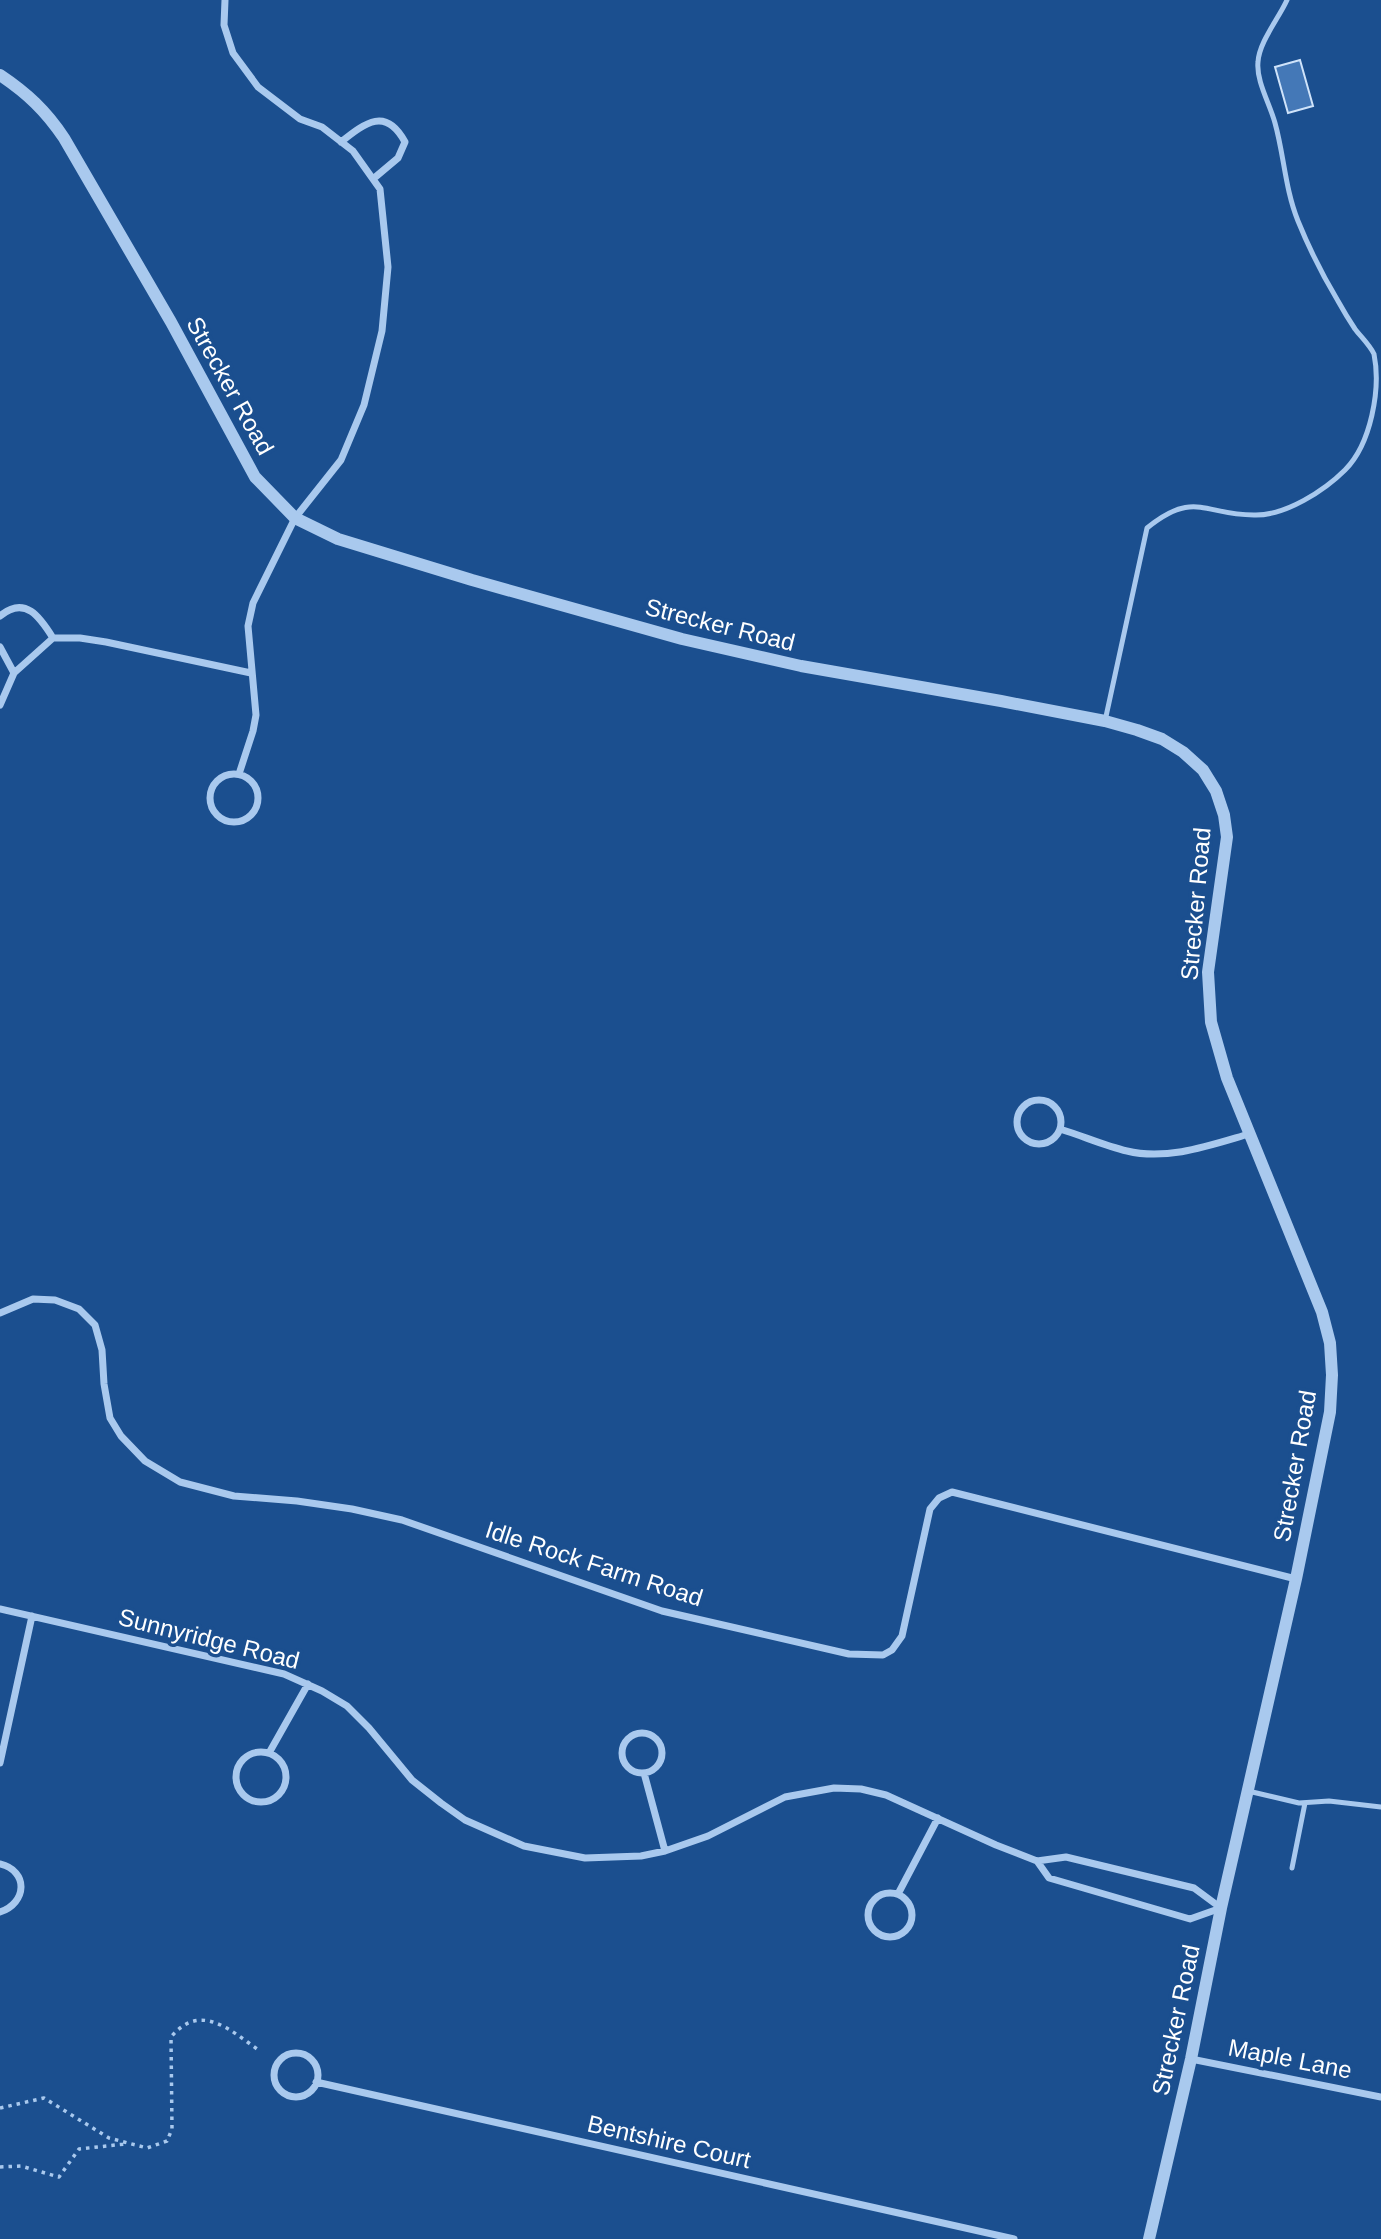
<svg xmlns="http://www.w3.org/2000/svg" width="1381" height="2239" viewBox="0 0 1381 2239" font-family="Helvetica,sans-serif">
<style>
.building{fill:#4478b7;stroke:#cfe3fa;stroke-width:2}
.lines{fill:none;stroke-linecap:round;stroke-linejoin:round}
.path{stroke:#a9c9ee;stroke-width:3.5;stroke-dasharray:3.5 5;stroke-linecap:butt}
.service{stroke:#a9c9ee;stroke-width:5}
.minor{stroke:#a9c9ee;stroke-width:7}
.tertiary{stroke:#a9c9ee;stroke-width:12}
.labels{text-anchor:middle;stroke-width:7;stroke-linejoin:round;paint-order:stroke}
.street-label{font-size:24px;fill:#fff;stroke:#1b4f8f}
</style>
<rect width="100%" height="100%" fill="#1b4f8f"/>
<path class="building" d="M1300 60 1313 106 1288 113 1275 67Z"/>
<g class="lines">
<path class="path" d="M0 2108 44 2098 109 2138 147 2148 167 2141 172 2129 171 2037C201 2001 231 2031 260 2051
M0 2167 21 2166 59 2177 79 2149 125 2144"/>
<path class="service" d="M1105 721 1147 528C1195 489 1205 516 1256 515 1286 515 1324 491 1345 470 1371 444 1381 389 1374 354 1369 344 1361 337 1355 329 1349 320 1343 310 1338 301 1323 276 1309 248 1298 221 1285 189 1284 155 1275 123 1270 104 1256 81 1258 62 1259 42 1279 18 1287 0
M1248 1791 1299 1803 1329 1801 1381 1807
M1292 1868 1305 1803"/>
<path class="minor" d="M225 0 224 25 233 53 258 87 300 119 322 127 353 151 380 189 388 267 382 331 364 405 341 460 295 518 253 603 248 626 256 715 253 731 239 774
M341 142C366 122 386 107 405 142L398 158 373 179
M0 616C25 595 40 617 53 638
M0 647 14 673
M0 705 14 673 53 638H80L106 642 251 673
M210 798a24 24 0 1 1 48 0a24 24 0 1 1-48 0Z
M1017 1122a22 22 0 1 1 44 0a22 22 0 1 1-44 0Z
M1060 1129C1083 1136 1105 1146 1127 1151 1167 1161 1211 1145 1249 1134
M0 1313 33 1299 55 1300 79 1309 95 1325 102 1350 104 1384 110 1418 121 1436 145 1461 180 1482 234 1496 297 1501 352 1509 402 1520 662 1611 849 1654 883 1655 892 1650 902 1636 930 1509 939 1498 952 1492 1296 1579
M0 1609 284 1674 322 1691 347 1706 369 1728 412 1780 441 1803 465 1820 524 1846 585 1858 641 1856 665 1851 708 1836 785 1797 834 1788 861 1789 886 1795 996 1845 1037 1861 1066 1857 1194 1888 1221 1908
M622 1753a20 20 0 1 1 40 0a20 20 0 1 1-40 0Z
M236 1777a25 25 0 1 1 50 0a25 25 0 1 1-50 0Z
M269 1753 308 1684
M0 1763 32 1616
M644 1773 665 1851
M1037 1861 1049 1878 1190 1919 1221 1908
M0 1864C29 1871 27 1903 0 1912
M868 1915a22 22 0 1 1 44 0a22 22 0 1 1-44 0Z
M898 1894 938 1818
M274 2075a22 22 0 1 1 44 0a22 22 0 1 1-44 0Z
M1191 2059 1381 2097
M316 2082 1014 2239"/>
<path class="tertiary" d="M0 75C27 93 46 111 64 138L171 322 255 477 295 518 338 539 472 580 682 639 801 666 1001 701 1105 721 1137 730 1162 739 1183 752 1203 770 1216 791 1224 815 1227 837 1208 972 1211 1022 1227 1078 1322 1312 1330 1343 1332 1375 1330 1412 1296 1579 1221 1908 1191 2059 1149 2239"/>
</g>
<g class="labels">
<g class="street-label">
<text transform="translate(230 386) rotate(61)" y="8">Strecker Road</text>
<text transform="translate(720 625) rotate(14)" y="8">Strecker Road</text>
<text transform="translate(1196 904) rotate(-85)" y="8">Strecker Road</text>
<text transform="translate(1295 1466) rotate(-80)" y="8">Strecker Road</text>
<text transform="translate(594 1564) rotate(18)" y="8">Idle Rock Farm Road</text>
<text transform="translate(209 1639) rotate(14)" y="8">Sunnyridge Road</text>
<text transform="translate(1176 2020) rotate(-78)" y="8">Strecker Road</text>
<text transform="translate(1290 2059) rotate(11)" y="8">Maple Lane</text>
<text transform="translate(669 2142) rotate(13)" y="8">Bentshire Court</text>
</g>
</g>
</svg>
